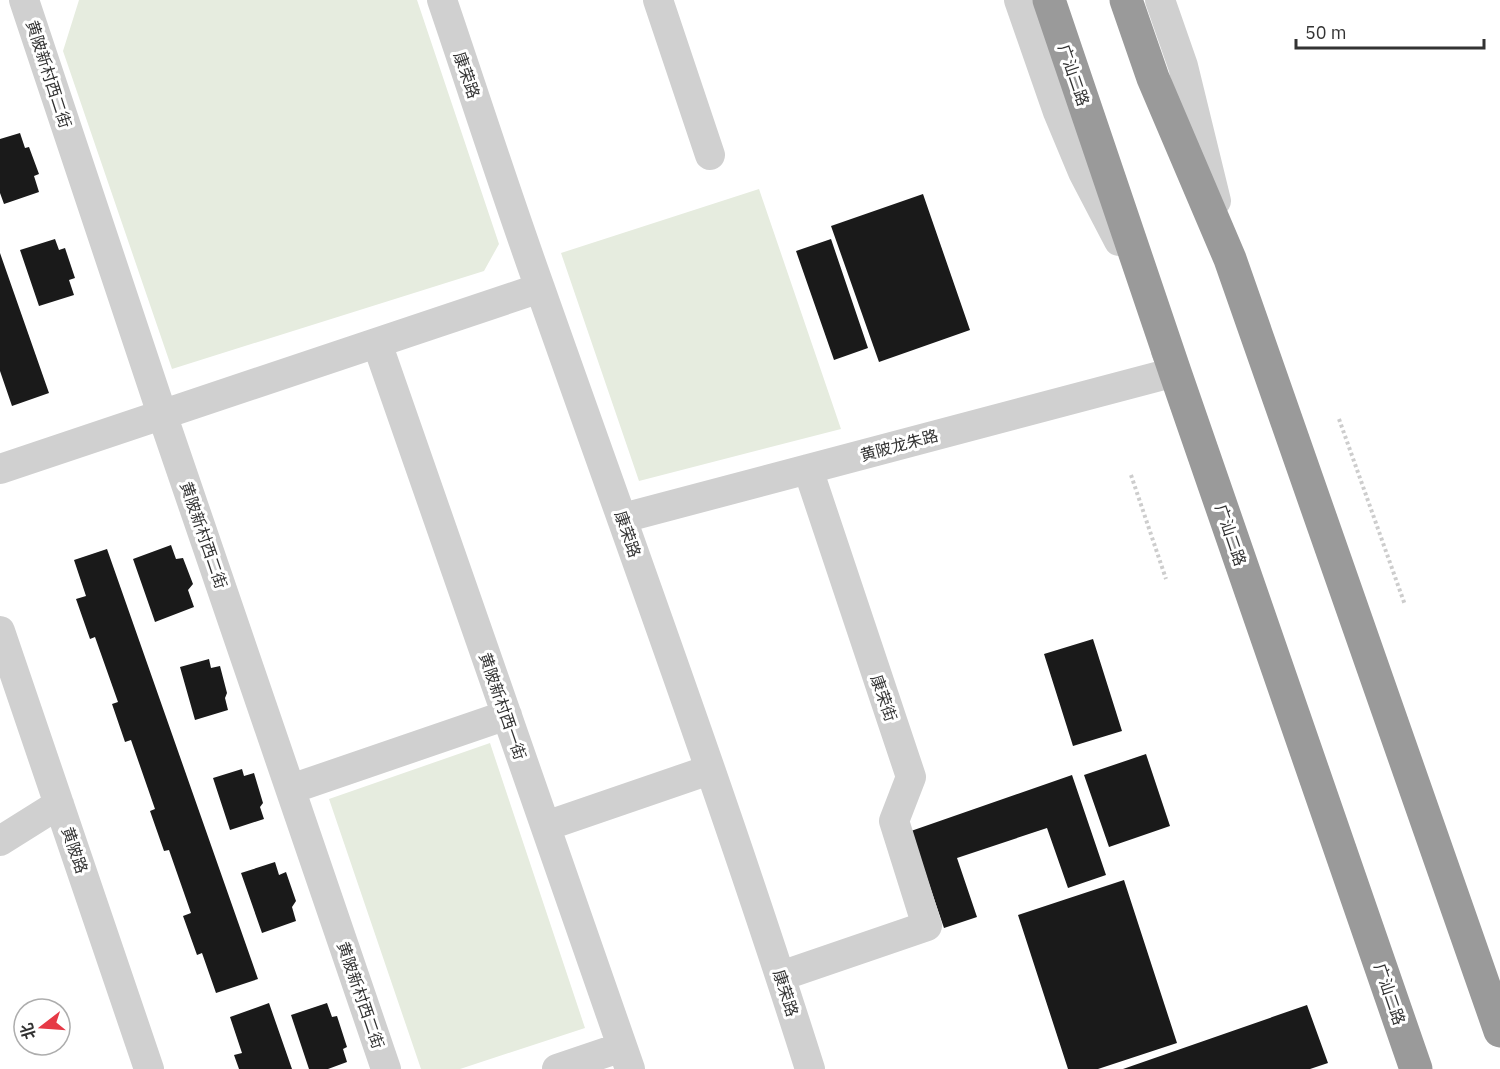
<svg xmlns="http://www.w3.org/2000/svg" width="1500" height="1069" viewBox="0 0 1500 1069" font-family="'IBM Plex Sans','Noto Sans SC',sans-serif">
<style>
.green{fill:#e6ecdf}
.building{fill:#1a1a1a}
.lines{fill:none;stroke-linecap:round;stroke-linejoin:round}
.path{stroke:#cdcdcd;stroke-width:4;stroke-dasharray:3 3;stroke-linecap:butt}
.minor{stroke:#d0d0d0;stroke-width:30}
.highway{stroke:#9a9a9a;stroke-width:33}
.labels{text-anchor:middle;stroke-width:6;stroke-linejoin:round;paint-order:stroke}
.street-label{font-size:16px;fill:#333;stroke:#fff}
</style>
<rect width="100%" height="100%" fill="#fff"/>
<path class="green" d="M79 0H417L499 244 484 271 172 369 63 51Z
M759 189 841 429 639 481 561 253Z
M490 743 585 1028 460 1069H421L329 799Z"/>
<path class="building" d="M20 133 25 148 29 147 39 174 34 176 39 192 4 204 0 193V139Z
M923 194 970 330 879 362 831 226Z
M55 239 59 250 65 248 75 278 69 280 74 295 39 306 20 250Z
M831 239 868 348 834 360 796 251Z
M0 253 49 393 12 406 0 371Z
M171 545 176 559 183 558 193 584 188 590 194 607 155 622 133 559Z
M107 549 258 979 216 993 202 953 197 955 183 916 191 913 169 850 164 851 150 811 155 809 131 740 125 742 112 704 118 702 95 637 90 639 76 599 86 596 74 560Z
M1093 639 1122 731 1073 746 1044 654Z
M209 659 211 668 220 666 227 693 225 698 228 710 195 720 180 667Z
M1146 754 1170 826 1109 847 1084 775Z
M242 769 244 776 254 773 263 803 260 807 264 819 230 830 213 778Z
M1072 775 1106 875 1068 888 1047 828 957 858 977 917 944 928 911 831Z
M275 862 279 875 286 872 296 901 292 907 296 921 262 933 241 873Z
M1124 880 1177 1043 1098 1069H1068L1018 915Z
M269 1003 292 1069H239L234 1055 242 1053 230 1017Z
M327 1003 332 1017 337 1016 347 1047 343 1049 347 1062 328 1069H309L291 1015Z
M1307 1005 1328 1063 1310 1069H1123Z"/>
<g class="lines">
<path class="path" d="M1339 419 1405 605
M1131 475 1166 579"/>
<path class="minor" d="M24 0 162 414 386 1069
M442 0C475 97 506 194 541 291 632 549 727 807 810 1069
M658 0 710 155
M1019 0 1058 112 1083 172 1119 241
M1160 0 1183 66 1216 201
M377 343 630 1069
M0 469 540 288
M623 518 1175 372 1166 351
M0 631 149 1069
M291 789 507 715
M546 826 709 770
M0 841 59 804
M781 976 927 926 894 821 911 777 808 469
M557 1069 622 1047"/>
<path class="highway" d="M1049 0 1175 372 1416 1069
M1126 0 1153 78 1230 259 1500 1031"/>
</g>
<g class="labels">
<g class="street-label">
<text transform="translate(49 74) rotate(72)" y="6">黄陂新村西二街</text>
<text transform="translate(467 75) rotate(71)" y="6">康荣路</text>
<text transform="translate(1074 75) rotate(71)" y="6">广汕二路</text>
<text transform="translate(899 445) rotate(-15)" y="6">黄陂龙朱路</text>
<text transform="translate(628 534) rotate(71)" y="6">康荣路</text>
<text transform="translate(204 535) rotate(71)" y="6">黄陂新村西二街</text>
<text transform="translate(1231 535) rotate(71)" y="6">广汕二路</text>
<text transform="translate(884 698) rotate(71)" y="6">康荣街</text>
<text transform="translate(503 706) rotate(71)" y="6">黄陂新村西一街</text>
<text transform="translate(75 850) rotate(71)" y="6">黄陂路</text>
<text transform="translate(786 993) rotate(72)" y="6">康荣路</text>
<text transform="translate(1390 994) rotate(71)" y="6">广汕二路</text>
<text transform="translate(361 995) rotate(71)" y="6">黄陂新村西二街</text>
</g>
</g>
<g transform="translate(42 1027) rotate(253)"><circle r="28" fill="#ffffff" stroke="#adadad" stroke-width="1.5"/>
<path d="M0-4.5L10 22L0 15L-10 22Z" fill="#e63946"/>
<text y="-9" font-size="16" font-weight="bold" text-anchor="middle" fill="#333333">北</text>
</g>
<path d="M1296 39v9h188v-9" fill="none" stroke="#333333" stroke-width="3"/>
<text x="1305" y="39" font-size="18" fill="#333333" stroke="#ffffff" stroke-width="4.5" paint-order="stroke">50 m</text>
</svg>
